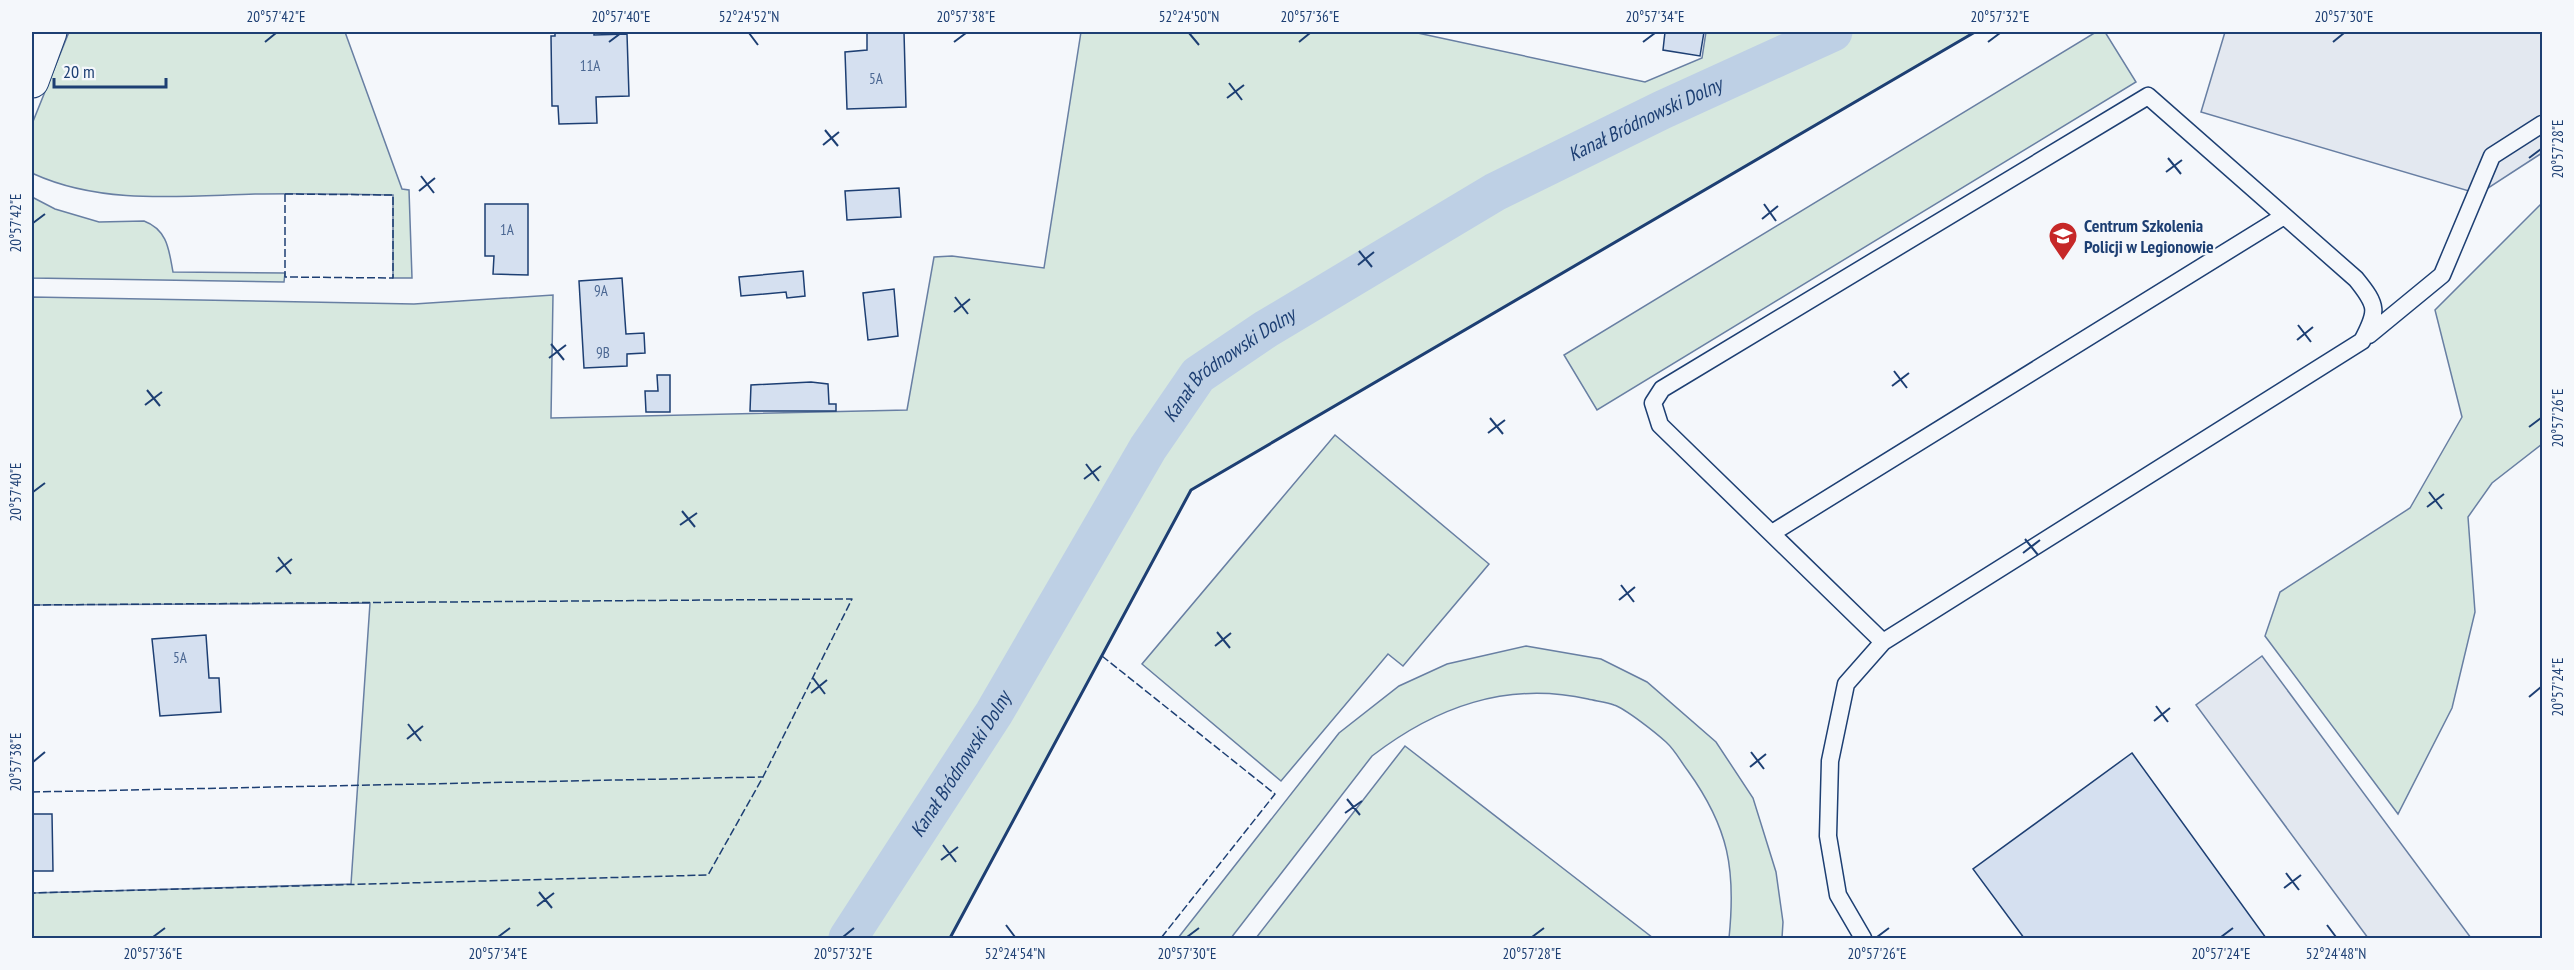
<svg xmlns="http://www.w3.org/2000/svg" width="2574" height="970" viewBox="0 0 2574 970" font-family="'PT Sans Narrow',sans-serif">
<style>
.green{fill:#d7e8df;stroke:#687fa3;stroke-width:1.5}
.parking{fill:#e3e8f0;stroke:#687fa3;stroke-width:1.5}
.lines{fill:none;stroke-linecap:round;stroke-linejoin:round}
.canal{stroke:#bed0e5;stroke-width:39}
.building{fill:#d5e0f0;stroke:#1d3f73;stroke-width:1.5}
.lane-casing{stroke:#1d3f73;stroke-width:19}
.street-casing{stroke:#1d3f73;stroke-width:35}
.lane{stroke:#f4f7fb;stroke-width:16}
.street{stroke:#f4f7fb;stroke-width:33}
.fence{stroke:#1d3f73;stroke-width:1.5;stroke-dasharray:8 3;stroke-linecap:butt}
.wall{stroke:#1d3f73;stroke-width:3}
.ticks{fill:none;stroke:#1d3f73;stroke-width:2}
.labels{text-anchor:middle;stroke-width:4.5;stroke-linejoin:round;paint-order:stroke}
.number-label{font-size:15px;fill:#4b6792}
.poi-label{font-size:18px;font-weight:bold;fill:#1d3f73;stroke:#f4f7fb;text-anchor:start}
.water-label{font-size:20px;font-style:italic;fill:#1d3f73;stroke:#f4f7fb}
.neatline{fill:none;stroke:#1d3f73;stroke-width:2}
.ticks-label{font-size:15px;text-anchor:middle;fill:#1d3f73}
</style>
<rect width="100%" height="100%" fill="#f4f7fb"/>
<path class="green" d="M69 32H345L402 189 409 190 412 278H393V195C347 194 301 193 255 194 182 196 102 205 34 174L32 171V124Z
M1081 32H1413L1645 82 1702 58 1706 32H1975L1191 490 950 938H32V893L351 884 370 603 32 605V297L414 304 553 295 551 418 907 410 934 257 952 256 1044 268Z
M2096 32H2105L2136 82 1597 410 1564 355Z
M32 197 55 209 99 222 144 221C168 230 169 251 173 272L285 273 284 282 32 278Z
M2542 203V444L2492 483 2468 517 2475 612 2452 708 2398 814 2265 636 2280 592 2410 508 2462 417 2435 310Z
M1335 435 1489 564 1403 666 1388 654 1281 781 1142 664Z
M1526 646 1601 659 1647 682 1716 742 1753 798 1776 872 1783 922 1782 938H1729C1736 870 1729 828 1688 771 1681 762 1675 750 1666 742 1656 733 1626 709 1614 705 1606 702 1596 701 1588 699 1506 681 1436 707 1372 756L1231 938H1178L1339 733 1399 686 1447 664Z
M1405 746 1653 938H1256Z"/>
<path class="parking" d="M2225 32H2542V153L2479 194 2201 112Z
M2262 656 2471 938H2368L2196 705Z"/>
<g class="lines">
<path class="canal" id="s1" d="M848 938 994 713 1148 448 1198 375 1266 329 1495 192 1662 110 1833 32"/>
</g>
<path class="building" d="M555 32H594V35L627 34 629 96 596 97 597 123 559 124 558 106H552L551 36H555Z
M867 32H904L906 107 847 109 845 52 867 50Z
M1665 32H1704L1700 56 1663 50Z
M899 188 901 217 847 220 845 191Z
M485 204H528V275L493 274 494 256H485Z
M803 271 805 296 787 298 786 292 741 296 739 277Z
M622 278 626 334 644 333 645 353 627 354V366L584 368 579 281Z
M894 289 898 336 868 340 863 293Z
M657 375H670V412H646L645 391H658Z
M811 382 828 384 829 404H836V411H750L751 385Z
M206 635 209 678H219L221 712 160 716 152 639Z
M2132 753 2266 938H2024L1973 869Z
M32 814H52L53 871H32Z"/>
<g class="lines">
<g class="lane-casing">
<path id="lane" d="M2369 335 2442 275 2492 156 2542 124
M1772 533 2284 216
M1863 938 1838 895 1828 836 1830 761 1846 684 1883 642 2362 341C2378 311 2378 306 2356 279L2148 96 1662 389 1653 403 1660 425 1883 642"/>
</g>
<g class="street-casing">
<path id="street" d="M32 81 50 32"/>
</g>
<use href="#lane" class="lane"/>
<use href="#street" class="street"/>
<path class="fence" d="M285 194 393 195V278L285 277Z
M32 605 852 599 763 777 708 875 32 893
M1102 656 1275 794 1161 938
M32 792 763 777"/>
<path class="wall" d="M950 938 1191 490 1975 32"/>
</g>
<path class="ticks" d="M749 33 758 45M1189 33 1199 45M265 42 276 33M609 42 621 33M954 42 966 33M1299 42 1310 33M1643 42 1655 33M1988 42 2000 33M2333 42 2344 33M1229 83 1242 100M1227 98 1244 85M825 130 838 146M823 145 839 132M2168 158 2181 174M2529 158 2541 149M2166 172 2182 160M421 176 434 193M419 191 435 178M1764 204 1776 221M1762 219 1778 206M33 223 45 214M1359 251 1372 267M1358 265 1374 252M955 297 968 314M954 312 970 299M2298 325 2311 342M2297 340 2313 327M551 344 564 360M549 358 566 345M1894 371 1907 388M1892 386 1909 373M147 390 160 406M145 405 162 392M1490 418 1503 434M2529 427 2541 418M1488 433 1505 420M1086 464 1099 481M1084 479 1101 466M33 492 45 483M2429 492 2442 509M2427 507 2444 494M682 511 695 527M680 525 697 513M2025 539 2038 555M2023 553 2040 540M278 557 291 574M276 572 292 559M1621 585 1634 602M1619 600 1635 587M1217 632 1230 648M1215 646 1231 633M813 678 825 694M811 693 827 680M2529 697 2541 687M2156 706 2168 722M2154 721 2170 708M408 724 421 741M407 739 423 726M1751 752 1764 769M33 762 45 752M1750 767 1766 754M1347 799 1360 815M1345 813 1362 801M943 845 956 862M941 860 958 847M2286 873 2299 890M2284 888 2301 875M539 892 552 908M537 906 554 893M1006 925 1015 937M2327 925 2336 937M153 937 165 928M498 937 510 928M843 937 854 928M1187 937 1199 928M1532 937 1544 928M1877 937 1889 928M2221 937 2233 928"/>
<defs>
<g id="university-pin" transform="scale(1.5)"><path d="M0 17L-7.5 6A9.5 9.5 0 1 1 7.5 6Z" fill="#c62828" stroke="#f4f7fb"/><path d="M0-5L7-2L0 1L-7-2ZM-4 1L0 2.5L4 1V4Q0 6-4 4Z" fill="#fff"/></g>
</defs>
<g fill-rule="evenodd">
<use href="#university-pin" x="2063" y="236"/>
</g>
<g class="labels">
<g class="number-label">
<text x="590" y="71">11A</text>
<text x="876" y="84">5A</text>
<text x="507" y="235">1A</text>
<text x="601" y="296">9A</text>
<text x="603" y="358">9B</text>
<text x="180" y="663">5A</text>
</g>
<g class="poi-label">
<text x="2084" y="232">Centrum Szkolenia<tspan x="2084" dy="21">Policji w Legionowie</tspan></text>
</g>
<g class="water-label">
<text dy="7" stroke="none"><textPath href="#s1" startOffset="1179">Kanał Bródnowski Dolny</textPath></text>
<text dy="7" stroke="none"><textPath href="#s1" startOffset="693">Kanał Bródnowski Dolny</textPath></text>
<text dy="7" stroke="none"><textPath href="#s1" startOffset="207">Kanał Bródnowski Dolny</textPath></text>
</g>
</g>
<rect width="2574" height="970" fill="none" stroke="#f4f7fb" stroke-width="66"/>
<path d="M54 78v9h112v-9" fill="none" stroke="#1d3f73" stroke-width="3"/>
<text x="63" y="78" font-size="18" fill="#1d3f73" stroke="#f4f7fb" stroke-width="4.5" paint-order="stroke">20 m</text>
<rect x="33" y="33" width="2508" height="904" class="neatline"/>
<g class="ticks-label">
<text x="276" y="22">20°57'42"E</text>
<text x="621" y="22">20°57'40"E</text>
<text x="749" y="22">52°24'52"N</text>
<text x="966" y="22">20°57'38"E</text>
<text x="1189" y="22">52°24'50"N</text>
<text x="1310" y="22">20°57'36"E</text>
<text x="1655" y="22">20°57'34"E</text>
<text x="2000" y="22">20°57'32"E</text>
<text x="2344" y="22">20°57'30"E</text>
<text transform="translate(2558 149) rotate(-90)" y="5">20°57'28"E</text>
<text transform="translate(16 223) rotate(-90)" y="5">20°57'42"E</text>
<text transform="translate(2558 418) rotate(-90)" y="5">20°57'26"E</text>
<text transform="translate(16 492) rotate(-90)" y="5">20°57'40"E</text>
<text transform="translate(2558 687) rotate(-90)" y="5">20°57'24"E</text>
<text transform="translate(16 762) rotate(-90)" y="5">20°57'38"E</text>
<text x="153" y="959">20°57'36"E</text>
<text x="498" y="959">20°57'34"E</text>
<text x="843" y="959">20°57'32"E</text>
<text x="1015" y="959">52°24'54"N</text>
<text x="1187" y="959">20°57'30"E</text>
<text x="1532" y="959">20°57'28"E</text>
<text x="1877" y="959">20°57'26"E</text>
<text x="2221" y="959">20°57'24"E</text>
<text x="2336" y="959">52°24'48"N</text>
</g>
</svg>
